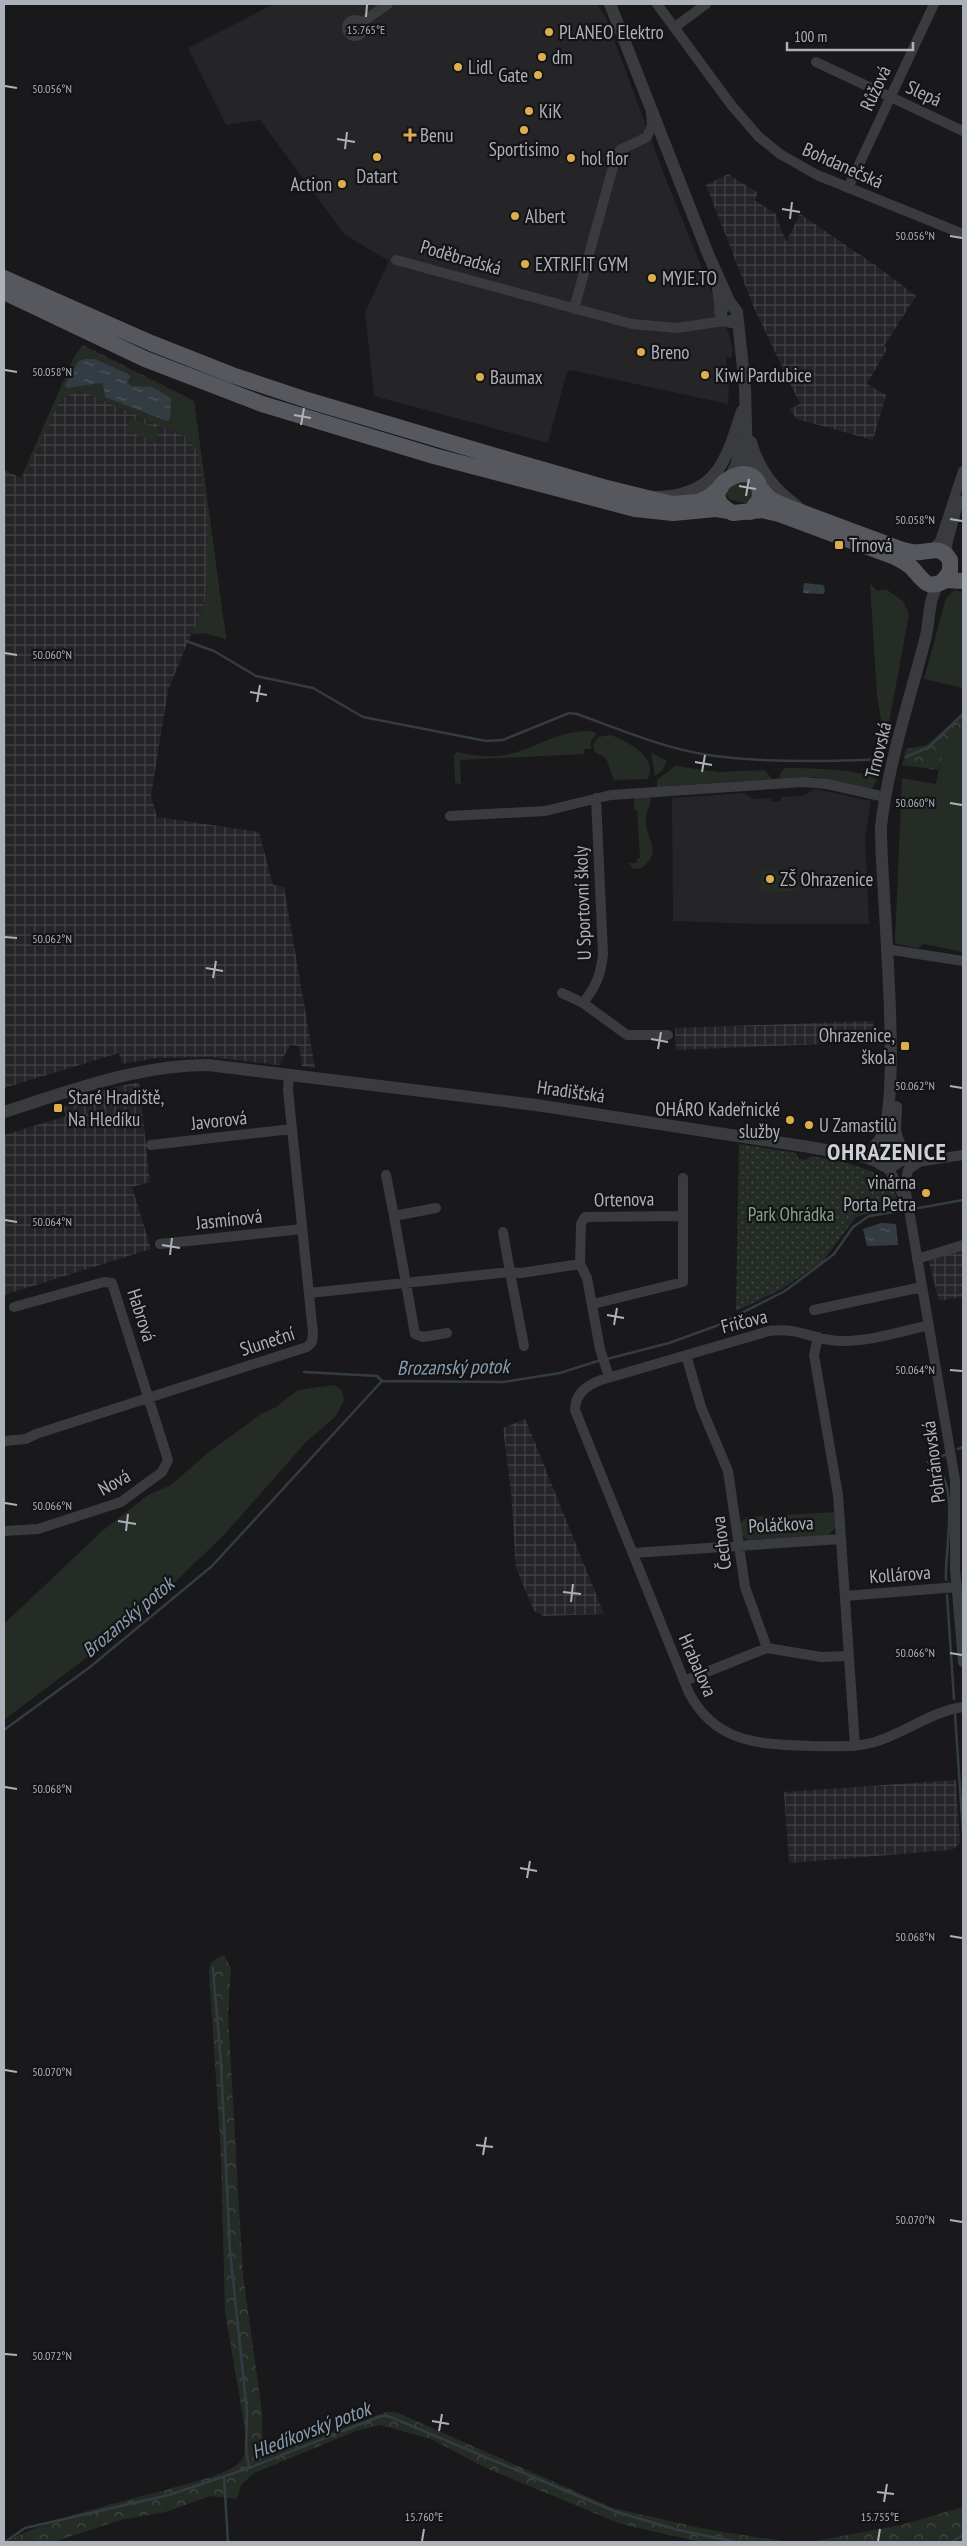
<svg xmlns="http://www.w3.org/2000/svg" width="967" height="2546" viewBox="0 0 967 2546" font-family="'PT Sans Narrow',sans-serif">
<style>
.built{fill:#252528}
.industrial{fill:url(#industrial-grid)}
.green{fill:#252c26}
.forest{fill:url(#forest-crowns)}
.park{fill:url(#park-dots)}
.water{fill:url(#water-ripples)}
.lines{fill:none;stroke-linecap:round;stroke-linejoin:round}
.stream{stroke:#343c43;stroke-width:2.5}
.minor{stroke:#3a3b3f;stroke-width:10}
.tertiary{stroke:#3a3b3f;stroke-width:12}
.primary{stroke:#57585e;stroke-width:16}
.ticks{fill:none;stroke:#adb1b9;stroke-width:2}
.poi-dot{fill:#dead4e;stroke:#141416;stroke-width:2}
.labels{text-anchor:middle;stroke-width:4.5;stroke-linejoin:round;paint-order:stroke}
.poi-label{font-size:19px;fill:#adb1b9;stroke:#141416;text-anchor:start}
.street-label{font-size:19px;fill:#adb1b9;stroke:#141416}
.park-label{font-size:19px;fill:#86a288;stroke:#141416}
.water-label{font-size:20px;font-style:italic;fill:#889eb0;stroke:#141416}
.district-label{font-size:24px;font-weight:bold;letter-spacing:1px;fill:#cdd0d5;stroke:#141416}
.ticks-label{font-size:12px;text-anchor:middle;fill:#adb1b9;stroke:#141416;stroke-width:4.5;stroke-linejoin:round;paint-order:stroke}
</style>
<defs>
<pattern id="industrial-grid" width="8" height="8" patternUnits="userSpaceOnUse" patternTransform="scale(1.25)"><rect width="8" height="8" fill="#252528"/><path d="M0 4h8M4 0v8" fill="none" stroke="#424245"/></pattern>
<pattern id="forest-crowns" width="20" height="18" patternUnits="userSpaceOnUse" patternTransform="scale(1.25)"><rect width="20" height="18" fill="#252c26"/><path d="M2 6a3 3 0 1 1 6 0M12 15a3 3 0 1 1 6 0" fill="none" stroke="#424843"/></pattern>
<pattern id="park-dots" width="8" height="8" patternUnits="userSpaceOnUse" patternTransform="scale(1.25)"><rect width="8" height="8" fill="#252c26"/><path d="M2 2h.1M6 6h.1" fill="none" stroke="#424843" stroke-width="1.8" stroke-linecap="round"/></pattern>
<pattern id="water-ripples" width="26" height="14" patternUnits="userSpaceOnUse" patternTransform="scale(1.25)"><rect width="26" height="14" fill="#343c43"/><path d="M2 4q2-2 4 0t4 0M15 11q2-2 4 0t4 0" fill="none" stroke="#4f565c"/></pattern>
</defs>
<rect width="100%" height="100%" fill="#19191b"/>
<path class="built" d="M274 4H597L606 18 667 182 729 334 733 351 731 358 726 357V360L729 389 728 404 571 370 567 372 548 443 374 396 365 312 389 261 345 235 260 120 226 125 188 48Z
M815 789 871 801 865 837 869 924H761L673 921 672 798 744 793 753 799 771 798 772 802 781 801V797L803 796Z"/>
<path class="industrial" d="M728 174 758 193 754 200 775 213 786 242 800 214 878 267 916 296 884 346 887 349 867 384 886 395 873 440 797 419 789 409 800 404 754 308 706 185Z
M83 345 194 401 226 639 205 633 191 634 168 691 151 796 157 817 259 832 273 885 284 887 315 1068 302 1066 299 1046 290 1045 279 1065 210 1057 157 1058 122 1064 119 1053 4 1088V470L21 478 74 358Z
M873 1021 874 1031 849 1032 848 1043 676 1050 675 1028Z
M139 1082 150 1182 132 1187 151 1249 4 1295V1135L66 1116 63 1107 73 1104 79 1098 102 1090Z
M963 1249V1297L939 1301 928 1259Z
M525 1419 527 1423 604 1614 544 1616 534 1611 516 1568 511 1492 503 1428Z
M956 1780 960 1843 952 1850 789 1863 784 1792Z"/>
<path class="green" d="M82 346 194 401 226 639 205 633 192 634 205 601 208 524 199 457 195 448 186 437 85 393C73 392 67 395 59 403L26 473 22 476 73 359Z
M132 418 160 430 155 443 126 430Z
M744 480 752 487 750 504 731 500 725 494 727 487Z
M870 584 878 591 886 589 903 601 909 614 885 745 877 695Z
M954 590 963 592V688L924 679 946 598Z
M588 731 595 732 596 735 591 741V749H584V754L460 760 461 784 455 783 454 755 457 752C473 755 488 758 505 755 536 749 553 732 588 731Z
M611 735C628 742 658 756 648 779L614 780 606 758 595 752 593 745 598 737Z
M963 739V952L924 944 917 948 895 943 902 778 936 784C939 765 942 745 963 739Z
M651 753 667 761 662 771 655 776Z
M675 766 719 772 765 770 772 779 669 786 657 789V780Z
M785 768C802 768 866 769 877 780L872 789 815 777 779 778 781 772Z
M651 797C651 804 646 812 646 820 645 841 664 849 642 868L633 869 629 863H637V858H640L637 810H634V798Z
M796 870 797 891 761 892 760 871Z
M334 1385 342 1390 344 1400 336 1416 306 1442 224 1535 130 1625 4 1720V1624L102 1531 148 1495 171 1485 210 1451 261 1414 276 1407 298 1390Z
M836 1512V1527L827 1536 748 1540 742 1536 740 1523 747 1517Z"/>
<path class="forest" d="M963 713V739C948 743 941 756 938 770L902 765 906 749 927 745Z
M224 1955 231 1968 228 2015 243 2275 262 2412 263 2452 272 2454 386 2412H396L613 2508 705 2529 789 2542H700L621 2524 488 2469 431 2439 380 2425 356 2431 254 2473 241 2485 237 2499 210 2496 166 2512 124 2519 53 2542H6C57 2515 117 2504 172 2488 190 2483 227 2475 240 2462 247 2455 246 2443 246 2434L225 2312 221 2155 209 1972C210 1961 214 1959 224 1955Z
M963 2507V2540L959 2542H810L901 2525Z"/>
<path class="park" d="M739 1144 796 1153 799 1159 806 1160 811 1156C835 1160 880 1167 894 1190 896 1195 897 1201 897 1206L856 1217 822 1262 780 1290 736 1311Z
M772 1519H778L782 1522 780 1527 782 1532 776 1536C769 1536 765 1531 766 1524Z"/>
<path class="water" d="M84 359H95L128 374 131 377 127 381 131 386 152 387 171 398 170 419 167 421 105 397 103 384 100 383 67 388 65 385 78 362Z
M804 583 823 585 825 589 824 594 803 593Z
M881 1223 896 1224 898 1245 867 1246 863 1229Z"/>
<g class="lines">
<path class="stream" d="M186 641 214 651 256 676 313 688 363 717 486 741 503 740 569 713 577 714C622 730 667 750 715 756 771 763 826 762 882 759
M906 757 929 747 963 714
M913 1209 963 1200
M607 1359 669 1343 716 1326 785 1291 834 1254 853 1227 869 1216 907 1210
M304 1372 377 1376 382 1381
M958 1449 963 1447
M945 1455 928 1462C963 1475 944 1551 946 1580
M947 1595 954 1699
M955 1714 963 1832
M4 1730 90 1667 212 1566 382 1381 503 1382 560 1373 601 1360
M213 1968 221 2063 230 2251 247 2412 246 2451 249 2468
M224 2477 228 2542
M5 2542 25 2528 169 2495 249 2468 381 2416H388L614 2511 678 2530 736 2542
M952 2542 963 2535"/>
<path class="minor" d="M657 4 732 106 759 137 780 154 817 175 963 234
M347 28a8 8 0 1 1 16 0a8 8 0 1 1-16 0Z
M361 23 388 4
M675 27 706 4
M816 62 963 131
M848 188 934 4
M396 260 632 324 677 328 724 321
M574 309 616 156 620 150 647 137 652 126 651 113
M932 549 940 541 963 471
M948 557 947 545 959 500
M450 816 545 811 611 795 803 782 827 784 885 797
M886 949 963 961
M562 993 583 1003C596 987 601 974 603 954L596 798
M583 1003 627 1035H668
M151 1145 292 1129
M900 1147 910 1153 924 1156
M898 1161H924L963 1155
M921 1161 908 1170 905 1186 955 1480V1569L963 1662
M881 1164 890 1171 903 1195
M386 1175 394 1216 436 1208
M394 1216 415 1334 423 1337 447 1333
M503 1232 510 1272 521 1273 580 1264 581 1224 585 1217 681 1216
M160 1244 302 1229
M917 1259 963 1245
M580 1264 587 1278 600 1349 609 1377
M309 1293 510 1272 524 1346
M593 1304 683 1282V1178
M814 1310 922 1287
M929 1325C899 1332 869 1342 838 1341 811 1339 798 1327 769 1331L601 1380C587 1385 575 1394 575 1410L689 1693C716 1744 760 1744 811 1746 832 1746 854 1748 875 1742 905 1733 932 1711 963 1707
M818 1337 814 1355 838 1495 855 1746
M686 1355 701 1407 728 1471 745 1587 767 1648 821 1657 849 1656
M4 1441 26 1439 36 1434 307 1347 312 1342 313 1333 288 1090 289 1074
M4 1531 38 1529 121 1502 162 1472 168 1460 112 1283 104 1282 14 1307
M633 1553 841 1539
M845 1596 957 1587
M684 1681 767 1648"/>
<path class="tertiary" d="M610 4 708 254 729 301 737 312 745 387 747 461 753 479
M718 289 721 310
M725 306 720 312 723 320 731 322 736 318
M751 442C759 471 774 489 798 507
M731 476 737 463 740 442
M656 497C717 496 726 461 742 411
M896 1107 895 1131 899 1144
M4 1112C70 1091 138 1065 208 1065L536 1105 809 1147 865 1157 879 1162
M874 1152a14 14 0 1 1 28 0a14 14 0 1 1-28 0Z
M879 1141C905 1109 880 882 881 827 888 763 910 699 926 636 930 619 928 598 939 584"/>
<path class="primary" d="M4 278 151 343 232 375 307 400 492 455 603 487 672 504 698 502 709 497 721 487
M4 292 145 359 262 404 434 456 635 509 673 513 716 509 729 511
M750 512 759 500C768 446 684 490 733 513L762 510 779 514 895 557C901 560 907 563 912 568 922 578 926 590 942 582L950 572V560C941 546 933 551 921 552 913 553 906 551 900 549L782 505 770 499 758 486
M945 580 963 581"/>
</g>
<path class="ticks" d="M366 17 367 5M5 86 17 88M337 139 355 142M345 149 347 132M782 209 800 212M790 219 792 202M950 236 962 238M5 370 17 372M294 415 311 418M301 425 304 408M739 486 756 489M746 496 749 479M950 519 962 521M5 653 17 655M250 692 267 695M257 702 260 685M695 762 712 765M702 772 705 755M950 803 962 805M5 937 17 938M206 968 223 971M213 978 216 961M651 1039 668 1042M658 1049 661 1032M950 1086 962 1088M5 1220 17 1222M162 1245 180 1248M170 1255 172 1238M607 1315 624 1318M614 1325 617 1308M950 1370 962 1371M5 1503 17 1505M118 1521 136 1524M126 1531 128 1514M563 1592 581 1594M571 1602 573 1584M950 1653 962 1655M5 1787 17 1789M520 1868 537 1871M527 1878 530 1861M950 1936 962 1938M5 2070 17 2072M476 2145 493 2147M483 2155 486 2137M950 2220 962 2222M5 2354 17 2355M432 2421 449 2424M439 2431 442 2414M877 2492 894 2494M884 2502 887 2484M422 2541 424 2529M878 2541 880 2529"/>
<g class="poi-dot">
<circle cx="549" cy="32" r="5"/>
<circle cx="542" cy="57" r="5"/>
<circle cx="458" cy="67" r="5"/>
<circle cx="538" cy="75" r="5"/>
<circle cx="529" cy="111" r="5"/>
<circle cx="524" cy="130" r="5"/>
<path d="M407.5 127.5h5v5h5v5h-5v5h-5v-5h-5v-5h5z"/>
<circle cx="377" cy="157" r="5"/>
<circle cx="571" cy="158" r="5"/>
<circle cx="342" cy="184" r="5"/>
<circle cx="515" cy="216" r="5"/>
<circle cx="525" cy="264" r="5"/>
<circle cx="652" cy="278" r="5"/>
<circle cx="641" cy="352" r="5"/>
<circle cx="705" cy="375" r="5"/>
<circle cx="480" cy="377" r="5"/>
<rect x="834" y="540" width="10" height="10" rx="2.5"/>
<circle cx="770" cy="879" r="5"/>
<rect x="900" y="1041" width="10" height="10" rx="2.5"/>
<rect x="53" y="1103" width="10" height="10" rx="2.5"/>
<circle cx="790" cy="1120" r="5"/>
<circle cx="809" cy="1125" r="5"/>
<circle cx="926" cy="1193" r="5"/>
</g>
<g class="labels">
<g class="poi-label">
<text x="559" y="39">PLANEO Elektro</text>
<text x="552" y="64">dm</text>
<text x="468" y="74">Lidl</text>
<text x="528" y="82" text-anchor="end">Gate</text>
<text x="539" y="118">KiK</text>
<text x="420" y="142">Benu</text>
<text x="524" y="156" text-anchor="middle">Sportisimo</text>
<text x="581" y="165">hol flor</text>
<text x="377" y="183" text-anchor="middle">Datart</text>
<text x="332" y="191" text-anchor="end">Action</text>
<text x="525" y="223">Albert</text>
<text x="535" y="271">EXTRIFIT GYM</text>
<text x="662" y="285">MYJE.TO</text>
<text x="651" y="359">Breno</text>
<text x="715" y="382">Kiwi Pardubice</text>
<text x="490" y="384">Baumax</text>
<text x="849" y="552">Trnová</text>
<text x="780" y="886">ZŠ Ohrazenice</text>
<text x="895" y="1042" text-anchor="end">Ohrazenice,<tspan x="895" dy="22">škola</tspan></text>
<text x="68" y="1104">Staré Hradiště,<tspan x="68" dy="22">Na Hledíku</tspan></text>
<text x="780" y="1116" text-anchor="end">OHÁRO Kadeřnické<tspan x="780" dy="22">služby</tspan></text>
<text x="819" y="1132">U Zamastilů</text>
<text x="916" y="1189" text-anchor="end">vinárna<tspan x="916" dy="22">Porta Petra</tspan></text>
</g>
<g class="street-label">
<text transform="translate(875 88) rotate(-65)" y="7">Růžová</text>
<text transform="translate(924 93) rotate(25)" y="7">Slepá</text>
<text transform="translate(843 165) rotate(24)" y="7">Bohdanečská</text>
<text transform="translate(461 257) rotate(16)" y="7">Poděbradská</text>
<text transform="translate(878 750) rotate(-76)" y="7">Trnovská</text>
<text transform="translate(582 903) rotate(-92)" y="7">U Sportovní školy</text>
<text transform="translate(571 1091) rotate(8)" y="7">Hradišťská</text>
<text transform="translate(219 1120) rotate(-6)" y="7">Javorová</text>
<text transform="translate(624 1199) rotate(-1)" y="7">Ortenova</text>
<text transform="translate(229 1219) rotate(-6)" y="7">Jasmínová</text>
<text transform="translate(142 1315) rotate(72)" y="7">Habrová</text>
<text transform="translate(744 1321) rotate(-14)" y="7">Fričova</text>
<text transform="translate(267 1341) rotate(-18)" y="7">Sluneční</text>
<text transform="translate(933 1462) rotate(-97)" y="7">Pohránovská</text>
<text transform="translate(114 1482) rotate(-29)" y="7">Nová</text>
<text transform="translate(781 1524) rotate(-3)" y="7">Poláčkova</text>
<text transform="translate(721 1543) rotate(-97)" y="7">Čechova</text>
<text transform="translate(900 1574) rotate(-4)" y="7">Kollárova</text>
<text transform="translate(698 1665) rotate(66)" y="7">Hrabalova</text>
</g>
<g class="park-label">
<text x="791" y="1221">Park Ohrádka</text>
</g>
<g class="water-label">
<text transform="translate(453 1367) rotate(-1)" y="7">Brozanský potok</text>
<text transform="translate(128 1617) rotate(-40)" y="7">Brozanský potok</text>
<text transform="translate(311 2430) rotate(-21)" y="7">Hledíkovský potok</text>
</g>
<g class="district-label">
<text x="887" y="1160">OHRAZENICE</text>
</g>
</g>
<g class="ticks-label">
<text x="366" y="34">15.765°E</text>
<text x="52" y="93">50.056°N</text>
<text x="915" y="240">50.056°N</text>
<text x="52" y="376">50.058°N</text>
<text x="915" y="524">50.058°N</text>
<text x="52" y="659">50.060°N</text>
<text x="915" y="807">50.060°N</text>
<text x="52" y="943">50.062°N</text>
<text x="915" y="1090">50.062°N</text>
<text x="52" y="1226">50.064°N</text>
<text x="915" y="1374">50.064°N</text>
<text x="52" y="1510">50.066°N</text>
<text x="915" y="1657">50.066°N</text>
<text x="52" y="1793">50.068°N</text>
<text x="915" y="1941">50.068°N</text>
<text x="52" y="2076">50.070°N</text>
<text x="915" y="2224">50.070°N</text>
<text x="52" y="2360">50.072°N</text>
<text x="424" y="2521">15.760°E</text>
<text x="880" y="2521">15.755°E</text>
</g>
<rect width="967" height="2546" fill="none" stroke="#adb1b9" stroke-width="10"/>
<path d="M787 42v8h126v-8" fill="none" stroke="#adb1b9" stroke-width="2.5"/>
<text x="794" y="42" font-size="15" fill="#adb1b9" stroke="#141416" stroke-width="4" paint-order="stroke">100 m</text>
</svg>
